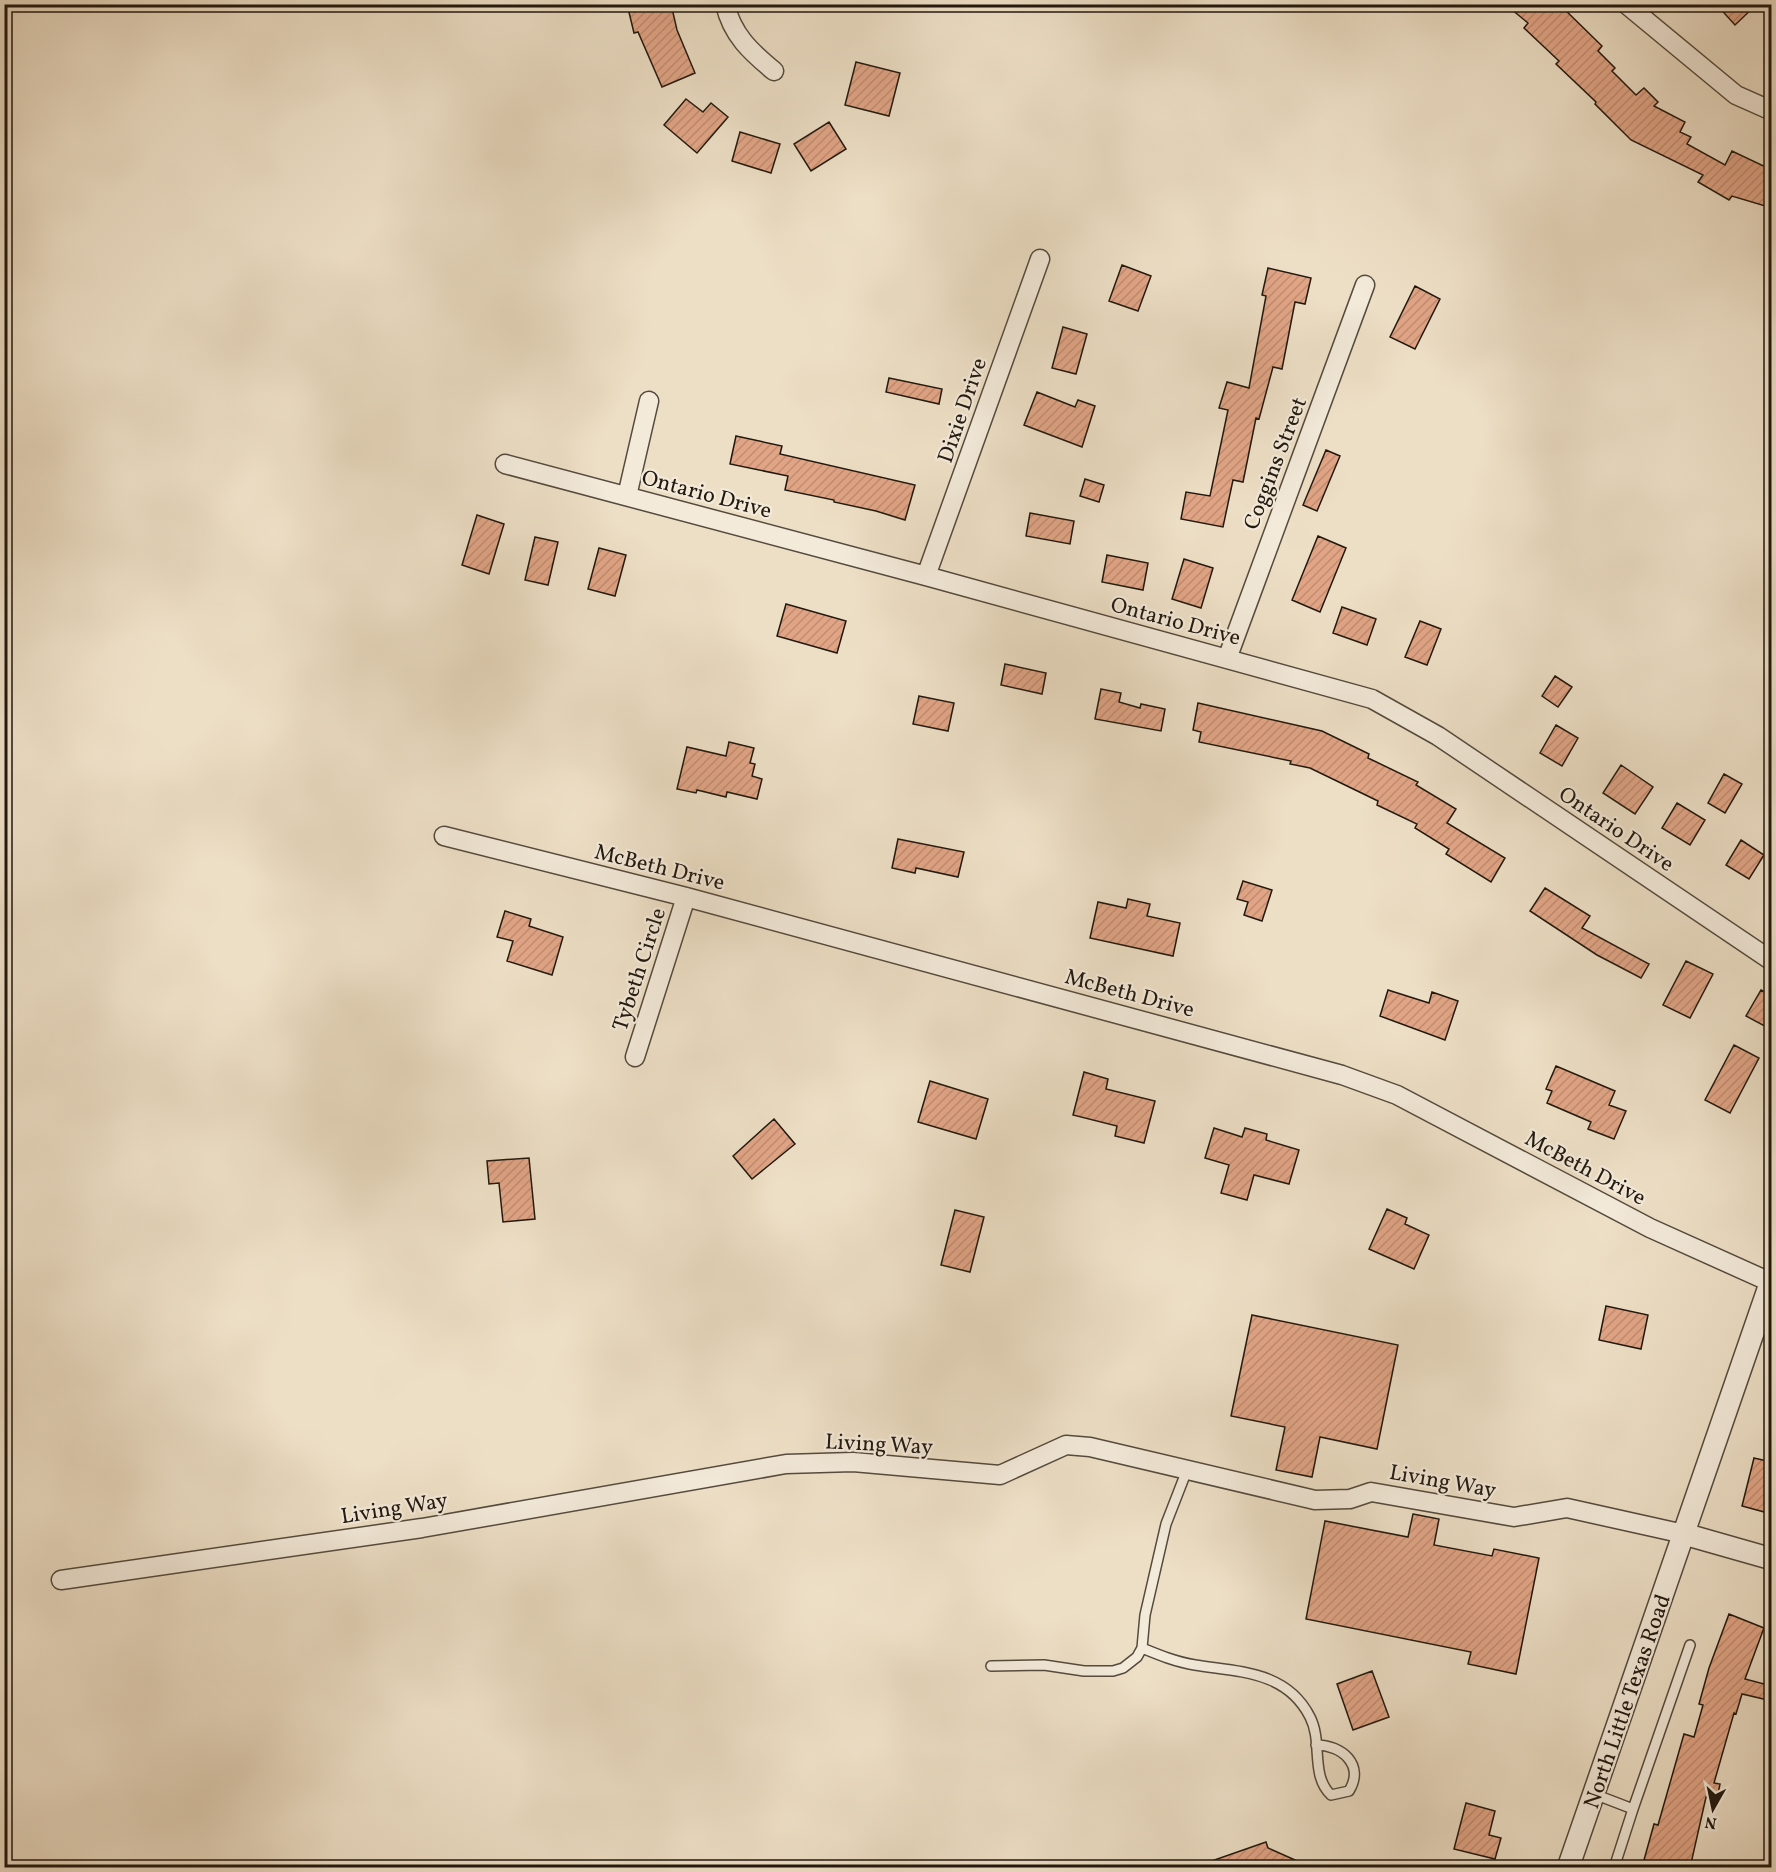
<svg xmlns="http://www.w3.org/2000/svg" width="1776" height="1872" viewBox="0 0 1776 1872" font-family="Vollkorn,serif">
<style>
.building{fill:url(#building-hatch);stroke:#21180f;stroke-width:1.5}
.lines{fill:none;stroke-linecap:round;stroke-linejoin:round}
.service-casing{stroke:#544a3d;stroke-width:12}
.minor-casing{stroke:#544a3d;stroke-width:21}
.tertiary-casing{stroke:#544a3d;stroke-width:24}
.service{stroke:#f3eada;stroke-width:9}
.minor{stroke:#f3eada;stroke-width:18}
.tertiary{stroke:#f3eada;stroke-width:21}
.labels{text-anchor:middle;stroke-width:4.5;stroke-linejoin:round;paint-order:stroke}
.street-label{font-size:22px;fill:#21180f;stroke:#f3eada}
</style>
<defs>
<pattern id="building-hatch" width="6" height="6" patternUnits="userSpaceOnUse" patternTransform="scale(1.5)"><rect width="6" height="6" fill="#e1a586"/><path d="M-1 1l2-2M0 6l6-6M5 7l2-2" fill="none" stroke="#c18d72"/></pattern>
</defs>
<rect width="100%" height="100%" fill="#eddfc6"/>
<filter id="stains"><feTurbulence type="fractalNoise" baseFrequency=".00333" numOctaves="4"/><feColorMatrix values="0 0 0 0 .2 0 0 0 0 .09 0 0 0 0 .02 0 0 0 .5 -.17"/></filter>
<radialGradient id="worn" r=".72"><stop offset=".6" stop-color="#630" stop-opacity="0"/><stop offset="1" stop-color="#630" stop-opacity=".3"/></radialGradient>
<path class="building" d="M627 4H671L677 30 695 73 662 87 638 32 634 33Z
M1505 4H1559L1602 46 1598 51 1615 68 1612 71 1636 95 1644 88 1658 102 1654 106 1685 122 1680 132 1691 137 1687 144 1725 165 1732 151 1772 170V208L1732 196 1729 200 1698 182 1703 175 1631 140 1595 104 1596 102 1556 64 1559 61 1524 28 1528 23Z
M1716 4H1757L1735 25Z
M856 62 900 73 889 116 845 105Z
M686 99 703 112 711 103 728 117 697 153 664 125Z
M829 122 846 149 811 171 794 144Z
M740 132 780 144 771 173 732 161Z
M1122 265 1151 276 1138 311 1109 301Z
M1268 268 1311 278 1305 304 1295 302 1282 369 1273 367 1259 419 1256 418 1243 482 1233 480 1223 527 1181 519 1186 492 1210 496 1228 410 1219 408 1227 382 1249 388 1266 296 1262 295Z
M1415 286 1440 299 1415 349 1390 337Z
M1063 327 1087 334 1076 374 1052 368Z
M889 378 942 389 939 404 886 392Z
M1037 392 1075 407 1078 400 1095 406 1082 447 1024 425Z
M736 436 782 446 780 454 915 485 905 520 876 511 834 502V500L785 490 788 476 730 464Z
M1326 450 1340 456 1317 511 1303 505Z
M1085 479 1104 485 1099 502 1080 496Z
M1030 513 1074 521 1070 544 1026 536Z
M477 515 504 524 489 574 462 565Z
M1318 536 1346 548 1320 612 1292 600Z
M535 537 558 542 548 585 525 580Z
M599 548 626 555 615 596 588 589Z
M1107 555 1148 563 1143 590 1102 582Z
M1184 559 1213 568 1201 608 1172 599Z
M786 604 846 621 837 653 777 636Z
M1342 607 1376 619 1367 645 1333 633Z
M1420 621 1441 629 1427 665 1405 657Z
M1005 664 1046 673 1042 694 1001 685Z
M1555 676 1572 687 1558 707 1542 696Z
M1101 689 1121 693 1119 702 1140 708 1141 704 1165 709 1161 731 1095 719Z
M919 696 954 703 948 731 913 724Z
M1198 703 1322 731 1369 754 1368 758 1418 782 1416 785 1456 809 1447 823 1505 858 1491 882 1446 854 1449 849 1415 828 1417 824 1377 805 1378 801 1310 768 1290 764 1291 761 1199 742 1201 732 1193 730Z
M1556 725 1578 738 1562 766 1540 753Z
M729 742 754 748 750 763 755 764 752 776 762 779 757 799 727 792 726 797 697 790 696 793 677 789 687 747 726 756Z
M1621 765 1653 787 1635 814 1603 793Z
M1724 774 1742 784 1725 813 1708 803Z
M1677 803 1705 820 1690 845 1662 828Z
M898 839 964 852 958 877 916 868 915 873 892 868Z
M1741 840 1764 855 1749 879 1726 865Z
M1243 881 1272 890 1262 921 1244 915 1248 902 1237 899Z
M1545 888 1590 916 1582 928 1649 964 1641 978 1597 955 1530 911Z
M1128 899 1150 904 1147 916 1180 923 1173 956 1090 938 1098 902 1126 908Z
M505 911 531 919 529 926 563 937 552 975 507 961 513 941 497 937Z
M1686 961 1713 974 1690 1018 1663 1005Z
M1388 990 1429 1003 1432 992 1458 1001 1445 1040 1380 1016Z
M1761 990 1772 996V1030L1746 1016Z
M1734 1045 1759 1058 1730 1113 1705 1100Z
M1556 1066 1615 1091 1609 1105 1626 1111 1614 1139 1588 1129 1591 1122 1547 1103 1552 1091 1546 1089Z
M1084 1072 1108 1079 1106 1089 1155 1101 1144 1143 1115 1136 1117 1126 1073 1115Z
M930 1081 988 1099 976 1139 918 1122Z
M774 1119 795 1144 752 1179 733 1156Z
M1214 1128 1242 1137 1245 1128 1267 1134 1266 1140 1299 1150 1289 1184 1254 1175 1247 1200 1221 1193 1229 1165 1205 1158Z
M529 1158 535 1219 503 1222 499 1183 489 1184 487 1161Z
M1387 1209 1407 1218 1405 1224 1429 1235 1414 1269 1369 1249Z
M955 1210 984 1217 970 1272 941 1265Z
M1606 1306 1648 1315 1641 1349 1599 1340Z
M1252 1315 1398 1345 1377 1449 1320 1437 1312 1477 1276 1470 1285 1427 1231 1416Z
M1754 1458 1772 1462V1502L1768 1513 1742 1506Z
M1413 1514 1439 1519 1434 1545 1492 1556 1494 1549 1539 1558 1516 1674 1468 1664 1471 1652 1306 1619 1325 1521 1408 1537Z
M1729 1614 1764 1628 1745 1679 1772 1686V1701L1742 1694 1736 1714 1734 1713 1714 1783 1720 1784 1717 1799 1706 1797 1690 1868H1674L1644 1860 1654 1824 1658 1825 1684 1734 1694 1737 1703 1705 1699 1704 1709 1668Z
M1372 1671 1389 1717 1353 1730 1337 1684Z
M1466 1803 1495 1811 1489 1835 1501 1838 1495 1859 1454 1849Z
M1266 1842 1268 1848 1313 1868H1200V1865Z"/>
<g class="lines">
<g class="service-casing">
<path id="service" d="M1142 1648C1159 1655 1176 1662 1195 1665 1239 1672 1287 1671 1310 1717 1323 1742 1310 1775 1331 1795L1349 1791C1365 1765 1342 1745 1316 1745
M991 1666 1044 1665 1084 1671H1113L1123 1668 1137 1657 1142 1648 1145 1615 1166 1524 1187 1470
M1594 1794 1633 1809 1690 1645
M1614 1868 1633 1809"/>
</g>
<g class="minor-casing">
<path id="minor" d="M725 4C732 35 751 52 774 71
M1626 4 1736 95 1772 111
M505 464 926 576 1372 699 1438 736 1772 961
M627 496 649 401
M926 576 1040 259
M1227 659 1365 285
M444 836 686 897 1342 1075 1397 1095 1650 1228 1770 1282
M635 1057 686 897
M61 1580 422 1528 786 1464 853 1462 1000 1475 1066 1445 1090 1447 1315 1500 1350 1499 1371 1492 1514 1517 1567 1508 1684 1534"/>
</g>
<g class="tertiary-casing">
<path id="tertiary" d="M1684 1534 1772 1559
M1568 1868 1772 1278"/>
</g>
<use href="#service" class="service"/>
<use href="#minor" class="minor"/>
<use href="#tertiary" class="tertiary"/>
</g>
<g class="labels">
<g class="street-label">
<text transform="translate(961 410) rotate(-71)" y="8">Dixie Drive</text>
<text transform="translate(1274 463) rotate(-69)" y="8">Coggins Street</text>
<text transform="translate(707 493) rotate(15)" y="8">Ontario Drive</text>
<text transform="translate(1176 620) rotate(15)" y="8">Ontario Drive</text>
<text transform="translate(1617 828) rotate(34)" y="8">Ontario Drive</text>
<text transform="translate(660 866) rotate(14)" y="8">McBeth Drive</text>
<text transform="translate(638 969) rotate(-72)" y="8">Tybeth Circle</text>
<text transform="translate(1130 992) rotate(15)" y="8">McBeth Drive</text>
<text transform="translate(1586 1167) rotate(28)" y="8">McBeth Drive</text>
<text transform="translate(879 1443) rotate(3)" y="8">Living Way</text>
<text transform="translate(1443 1480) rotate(10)" y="8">Living Way</text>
<text transform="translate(394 1507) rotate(-9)" y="8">Living Way</text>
<text transform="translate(1626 1701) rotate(-71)" y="8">North Little Texas Road</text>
</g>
</g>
<rect width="1776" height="1872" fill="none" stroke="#eddfc6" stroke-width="24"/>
<rect x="6" y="6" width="1764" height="1860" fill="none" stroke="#21180f" stroke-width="3"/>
<rect x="12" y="12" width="1752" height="1848" fill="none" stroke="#21180f" stroke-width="1.5"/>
<g transform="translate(1713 1809) rotate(189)" stroke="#f3eada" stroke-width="4.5" paint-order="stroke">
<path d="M0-4.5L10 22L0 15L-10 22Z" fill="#21180f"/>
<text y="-9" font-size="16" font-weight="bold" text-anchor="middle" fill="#21180f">N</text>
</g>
<rect width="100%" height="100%" filter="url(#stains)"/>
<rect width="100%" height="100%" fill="url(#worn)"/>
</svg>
